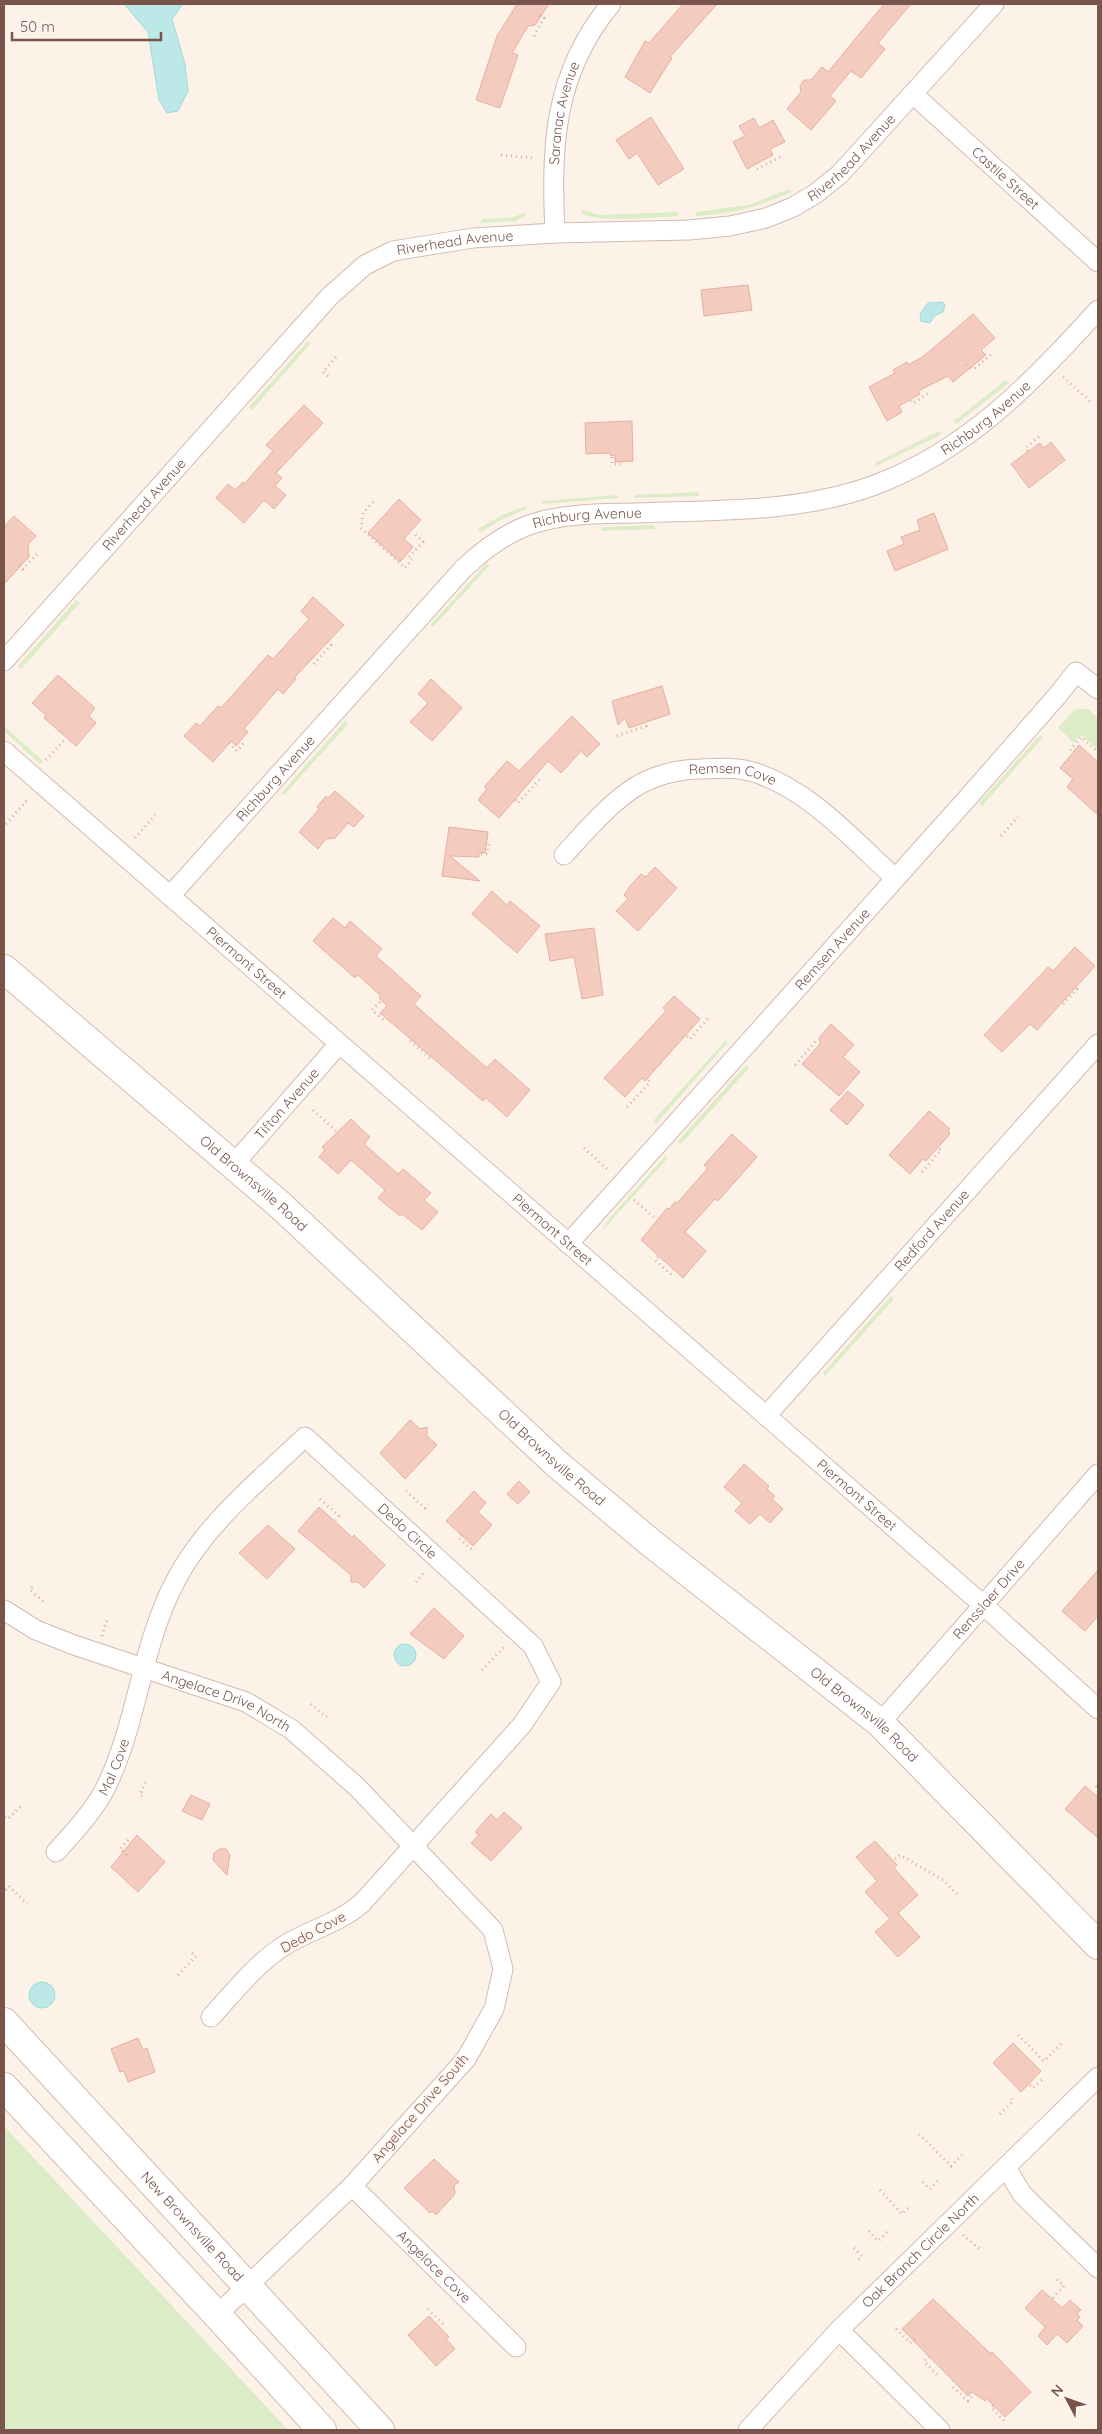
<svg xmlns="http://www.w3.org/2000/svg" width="1102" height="2434" viewBox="0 0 1102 2434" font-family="Quicksand,sans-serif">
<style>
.green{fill:#dbecc6}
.water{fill:#bce8e7;stroke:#a1dada}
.building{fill:#f3ccbf;stroke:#e6af9f}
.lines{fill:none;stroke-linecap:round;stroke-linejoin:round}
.street-casing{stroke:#d3bab0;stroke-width:21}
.secondary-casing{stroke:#d6b9ad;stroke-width:30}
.path{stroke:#d9aea1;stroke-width:3;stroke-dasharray:1 4;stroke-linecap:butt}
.street{stroke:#fff;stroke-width:19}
.secondary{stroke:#fff;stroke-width:28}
.labels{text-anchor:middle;stroke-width:4;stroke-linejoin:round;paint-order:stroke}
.street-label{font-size:14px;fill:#79544b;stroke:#fff6ef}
</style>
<rect width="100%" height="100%" fill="#fdf2e8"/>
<path class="green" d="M789 189 791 192C760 207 730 214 696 216V212L749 205Z
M583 210 599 215 678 212V216C657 217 597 224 581 213Z
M525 213 527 215 515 221 481 223 482 219 510 218Z
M308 341 311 343 252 410 249 407Z
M1006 380 1009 383 956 424 954 421Z
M939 431 941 435 876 466 875 463Z
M699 492V496L634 498V495Z
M618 495V498L542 504V501Z
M526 506V509L499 521 481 532 478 529 502 515Z
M655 525V529L602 531V527Z
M487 563 489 566 433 627 430 625Z
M76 600 80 603 21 669 18 666Z
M1079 709H1088L1098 718V750L1081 735 1074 743 1058 728 1073 711Z
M345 721 348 724 284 795 281 793Z
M4 726 43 761 40 764 4 731Z
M1040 735 1043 737 982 806 979 803Z
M726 1040 728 1042 656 1124 653 1121Z
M746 1065 749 1068 681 1144 678 1141Z
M665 1156 668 1158 602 1231 608 1220Z
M891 1296 894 1299 825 1376 823 1373Z
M4 2126 288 2430H4Z"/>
<path class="water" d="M124 4H183L172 19 185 64 188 91 178 111 167 113 159 100 148 32Z
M942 302 945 305 943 312 934 316 930 323 921 321 920 314 928 303Z
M394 1655a11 11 0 1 1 22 0a11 11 0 1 1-22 0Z
M29 1995a13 13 0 1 1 26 0a13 13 0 1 1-26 0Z"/>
<path class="building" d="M517 4H549L535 25 528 26 512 53 518 55 500 108 476 100 497 36Z
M683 4H717L670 57 672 58 650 93 625 77 645 41 649 43Z
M884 4H911L878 43 885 49 861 78 851 71 830 96 836 101 811 130 787 109 801 92 800 86 804 80H811L822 67 828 72Z
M651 117 684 169 658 185 637 153 629 159 616 140Z
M754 118 759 128 773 120 785 142 770 149 773 155 747 169 733 142 745 136 739 126Z
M748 285 752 310 704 316 701 290Z
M973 314 995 338 981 350 986 355 953 382 948 376 918 391 920 394 899 406 902 412 887 421 869 387 895 373 893 370 907 362 908 365 924 356Z
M304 405 323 423 276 473 282 478 275 486 286 495 274 509 264 500 244 523 216 498 228 484 235 490 243 482 244 484 273 451 266 445Z
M632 421 633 461 615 462V455L611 456 610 453 586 454 585 423Z
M1051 442 1065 460 1029 488 1011 464 1040 443 1044 448Z
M399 499 421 520 404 539 413 547 400 562 368 533Z
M934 513 948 549 895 571 887 551 904 544 901 537 920 530 917 520Z
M14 516 36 536 28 544 29 557 4 584V527Z
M313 597 344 625 294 678 296 679 283 694 278 689 244 729 248 732 236 746 231 741 213 762 184 736 196 723 200 726 218 706 221 708 268 655 273 659 309 619 301 611Z
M58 675 95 708 89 716 96 723 76 746 44 718 46 715 32 703Z
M431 679 462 708 432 741 410 722 428 703 418 694Z
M662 686 670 714 629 728 625 718 618 725 612 701Z
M572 716 600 744 587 757 581 751 561 773 548 761 499 818 478 800 487 789 484 787 507 761 519 771Z
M1079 745 1098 762V815L1067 787 1073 779 1060 768Z
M335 791 364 816 354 827 348 823 335 838 326 839 318 849 299 832 319 809 317 807 326 796 328 798Z
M449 827 488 832 485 853H479V857L450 856 480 881 442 876Z
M655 867 677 888 638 931 616 911 628 899 624 895 630 886 641 874 646 877Z
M492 891 507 905 510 901 540 926 517 953 472 914Z
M333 918 345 928 350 921 382 949 376 956 421 996 414 1004 487 1068 495 1059 530 1090 507 1117 486 1098 483 1101 380 1013 387 1006 379 998 381 996 358 975 355 978 313 941Z
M594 928 603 995 582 999 574 957 550 961 545 934Z
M1075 947 1095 966 1037 1030 1030 1024 1002 1052 984 1035 1048 967 1053 971Z
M674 996 700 1019 645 1081 642 1078 625 1097 604 1078 666 1011 663 1008Z
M831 1024 854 1045 843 1057 860 1072 839 1096 802 1064 820 1044 819 1038Z
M848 1091 864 1105 847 1125 830 1110Z
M929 1111 950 1129 948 1131 950 1134 926 1161 923 1159 910 1174 889 1155Z
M351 1119 370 1137 364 1144 398 1174 403 1169 431 1193 424 1200 438 1212 422 1230 402 1214 400 1216 378 1198 385 1190 351 1160 338 1174 319 1157 325 1150 322 1147Z
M732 1134 757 1157 718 1201 715 1199 685 1232 706 1251 683 1278 641 1240 667 1208 669 1209 675 1202 677 1203 708 1168 704 1165Z
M410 1420 420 1429 427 1427V1436L437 1445 405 1479 380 1453Z
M744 1464 769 1486 767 1489 775 1496 772 1499 783 1509 770 1523 760 1514 750 1524 735 1511 742 1503 724 1487Z
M519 1481 530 1492 518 1504 507 1494Z
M474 1491 486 1503 478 1512 492 1525 473 1546 446 1521Z
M319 1507 352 1537 354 1535 385 1565 364 1588 358 1582H351V1575L298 1531Z
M268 1525 295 1549 267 1579 239 1553Z
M1098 1570V1616L1085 1631 1062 1611Z
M434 1608 464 1636 444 1659 410 1634Z
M1085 1786 1098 1797V1838L1065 1809Z
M191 1795 210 1804 202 1820 182 1811Z
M504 1812 522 1828 491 1861 471 1843 479 1835 475 1832 491 1814 497 1820Z
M137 1835 165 1862 138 1892 111 1867Z
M875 1841 897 1865 894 1868 918 1895 898 1913 920 1937 898 1957 875 1932 890 1919 865 1892 877 1881 856 1857Z
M220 1849H226L230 1855 227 1875 213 1860 214 1853Z
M138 2038 143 2050 147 2048 155 2072 128 2082 124 2071 120 2072 111 2049Z
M1013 2043 1041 2071 1021 2092 993 2063Z
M434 2159 459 2182 454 2186 455 2194 436 2215 432 2211 430 2213 404 2188Z
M1042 2290 1062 2308 1070 2300 1081 2310 1077 2314 1080 2317 1077 2320 1083 2326 1067 2343 1057 2334 1047 2345 1038 2336 1047 2325 1045 2327 1025 2308Z
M933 2299 991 2354 992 2352 1031 2392 1005 2417 987 2399 985 2401 972 2392 968 2396 902 2329Z
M429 2316 449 2337 446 2339 455 2349 436 2366 408 2335Z"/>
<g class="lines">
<g class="street-casing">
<g id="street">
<path id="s1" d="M913 94 1098 262"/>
<path id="s2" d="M555 233C551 147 553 74 611 4"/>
<path id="s3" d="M4 661 330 296 365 265 393 251 473 238 555 233 689 230 730 226 766 218 793 207 815 194 840 174 994 4"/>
<path id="s4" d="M4 751 982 1604 1098 1709"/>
<path id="s5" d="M564 855C585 832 606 807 632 789 651 776 678 769 700 769 718 768 736 767 753 772 809 789 853 840 895 878"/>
<path id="s6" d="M170 896 463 569C483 550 505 533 532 524 565 513 602 514 636 513 715 510 797 513 872 486 966 452 1033 382 1098 310"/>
<path id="s7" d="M234 1164 339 1044"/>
<path id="s8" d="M568 1244 964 802 1057 696 1076 672 1098 689"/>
<path id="s9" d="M766 1416 1098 1044"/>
<path id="s10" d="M4 1610 36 1630 74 1645 246 1702 291 1729 357 1787 493 1930 503 1969 494 2009 466 2059 352 2186 217 2315"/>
<path id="s11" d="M880 1723 1098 1474"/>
<path id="s12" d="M56 1852C74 1832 92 1813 105 1789 138 1723 141 1645 176 1580 205 1524 260 1480 305 1437L533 1646 551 1682 522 1725 362 1903C338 1924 308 1930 282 1947 255 1965 233 1993 211 2017"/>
<path d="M1007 2169 1022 2194 1098 2268"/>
<path id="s13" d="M352 2186 516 2347"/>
<path d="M839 2330 940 2430"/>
<path id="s14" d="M748 2430 839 2330 1098 2077"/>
</g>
</g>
<g class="secondary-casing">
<g id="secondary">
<path id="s15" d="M4 969 280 1205 557 1464 651 1543 880 1723 1098 1945"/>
<path id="s16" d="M4 2022 380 2430"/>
<path d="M4 2087 217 2315 322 2430"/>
</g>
</g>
<path class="path" d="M534 36 544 18 539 15
M501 155 533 158
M757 169 782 156
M966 365 974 369 994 352
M328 376 323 372 337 356
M1063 377 1092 403
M910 401 913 403 929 393
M1028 451 1026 447 1040 436
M612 457V464H624
M373 502 363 513 361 528 405 568 412 559
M409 557 423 542 413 532
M19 565 23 569 39 552
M314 664 331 645 328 642
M617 736 646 726 645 724
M229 743 237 751 245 742
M1070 750 1081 737 1098 752
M46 760 65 739
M515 800 518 803 540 779
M6 824 28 799
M1001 836 1018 817
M135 838 155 815
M481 854H487L489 843
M380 1002 372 1010 386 1022
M1063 1004 1077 989 1075 987
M687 1036 690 1039 710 1016
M410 1041 432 1060
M795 1065 816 1041
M627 1107 650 1082 647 1079
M313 1110 337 1132
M584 1148 607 1169
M922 1172 941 1150 938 1148
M634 1200 655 1218
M658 1257 655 1260 672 1275
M406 1491 425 1508 428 1504
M320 1499 339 1516 336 1520
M462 1535 459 1538 473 1551
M416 1582 425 1571
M32 1587 30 1590 45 1603
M102 1636 107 1620
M482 1670 506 1645
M311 1704 326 1717 328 1715
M1096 1786 1098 1788
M142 1796 140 1795 146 1780
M5 1817 8 1819 22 1805
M128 1840 120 1849 129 1857
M895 1859 900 1855 943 1880 958 1895
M6 1890 9 1886 27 1904
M178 1975 196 1956 192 1953
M1018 2035 1044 2061 1064 2041
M1030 2085 1033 2088 1042 2080
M1000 2114 1013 2101 1011 2098
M919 2134 951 2166 962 2155
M923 2182 930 2189 938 2180
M880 2190 902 2214 909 2207
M869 2231 878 2241 887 2232
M963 2235 982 2251
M854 2248 862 2256 858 2260
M1053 2298 1064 2286 1055 2278
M428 2309 445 2326
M896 2329 910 2343 915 2338
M929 2356 924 2361 938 2376
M953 2387 968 2401 973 2395
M993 2406 991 2407 1006 2423"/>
<use href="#street" class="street"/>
<use href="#secondary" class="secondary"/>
</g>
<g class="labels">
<g class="street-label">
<text dy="5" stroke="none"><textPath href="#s2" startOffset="121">Saranac Avenue</textPath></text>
<text dy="5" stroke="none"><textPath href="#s3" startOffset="1049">Riverhead Avenue</textPath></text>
<text dy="5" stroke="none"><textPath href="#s1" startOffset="125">Castile Street</textPath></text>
<text dy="5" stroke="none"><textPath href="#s3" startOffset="630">Riverhead Avenue</textPath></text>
<text dy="5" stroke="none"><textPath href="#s6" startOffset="999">Richburg Avenue</textPath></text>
<text dy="5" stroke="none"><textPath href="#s3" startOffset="210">Riverhead Avenue</textPath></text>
<text dy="5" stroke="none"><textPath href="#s6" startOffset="578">Richburg Avenue</textPath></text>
<text dy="5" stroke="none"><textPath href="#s5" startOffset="200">Remsen Cove</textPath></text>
<text dy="5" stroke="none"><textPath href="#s6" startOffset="158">Richburg Avenue</textPath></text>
<text dy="5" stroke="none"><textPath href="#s8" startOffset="396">Remsen Avenue</textPath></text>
<text dy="5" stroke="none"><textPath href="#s4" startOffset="322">Piermont Street</textPath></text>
<text dy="5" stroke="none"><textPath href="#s7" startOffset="80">Tifton Avenue</textPath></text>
<text dy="5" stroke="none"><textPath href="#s15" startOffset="329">Old Brownsville Road</textPath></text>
<text dy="5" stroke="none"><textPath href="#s4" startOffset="728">Piermont Street</textPath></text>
<text dy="5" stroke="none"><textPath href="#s9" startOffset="249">Redford Avenue</textPath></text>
<text dy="5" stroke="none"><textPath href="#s15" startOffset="734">Old Brownsville Road</textPath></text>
<text dy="5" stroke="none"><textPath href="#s4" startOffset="1132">Piermont Street</textPath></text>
<text dy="5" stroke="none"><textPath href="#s12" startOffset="634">Dedo Circle</textPath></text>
<text dy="5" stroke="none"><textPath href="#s11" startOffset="165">Rensslaer Drive</textPath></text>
<text dy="5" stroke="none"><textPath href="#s10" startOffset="241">Angelace Drive North</textPath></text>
<text dy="5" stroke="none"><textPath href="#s15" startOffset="1139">Old Brownsville Road</textPath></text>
<text dy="5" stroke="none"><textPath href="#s12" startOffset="104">Mal Cove</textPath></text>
<text transform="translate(313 1932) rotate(-28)" y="5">Dedo Cove</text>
<text transform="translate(420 2108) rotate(-49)" y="5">Angelace Drive South</text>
<text dy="5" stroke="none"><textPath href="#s16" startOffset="278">New Brownsville Road</textPath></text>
<text dy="5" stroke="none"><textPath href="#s14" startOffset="249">Oak Branch Circle North</textPath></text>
<text dy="5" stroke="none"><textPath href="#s13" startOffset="115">Angelace Cove</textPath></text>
</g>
</g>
<rect width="1102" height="2434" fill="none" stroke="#79544b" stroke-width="10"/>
<g transform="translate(1067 2399) rotate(311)" stroke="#fff6ef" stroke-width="4" paint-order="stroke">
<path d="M0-4L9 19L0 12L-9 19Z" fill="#79544b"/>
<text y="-8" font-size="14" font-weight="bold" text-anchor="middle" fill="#79544b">N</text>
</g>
<path d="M12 32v8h149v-8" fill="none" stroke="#79544b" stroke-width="2.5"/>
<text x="20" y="32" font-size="15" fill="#79544b" stroke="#fff6ef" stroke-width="4" paint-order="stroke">50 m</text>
</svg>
